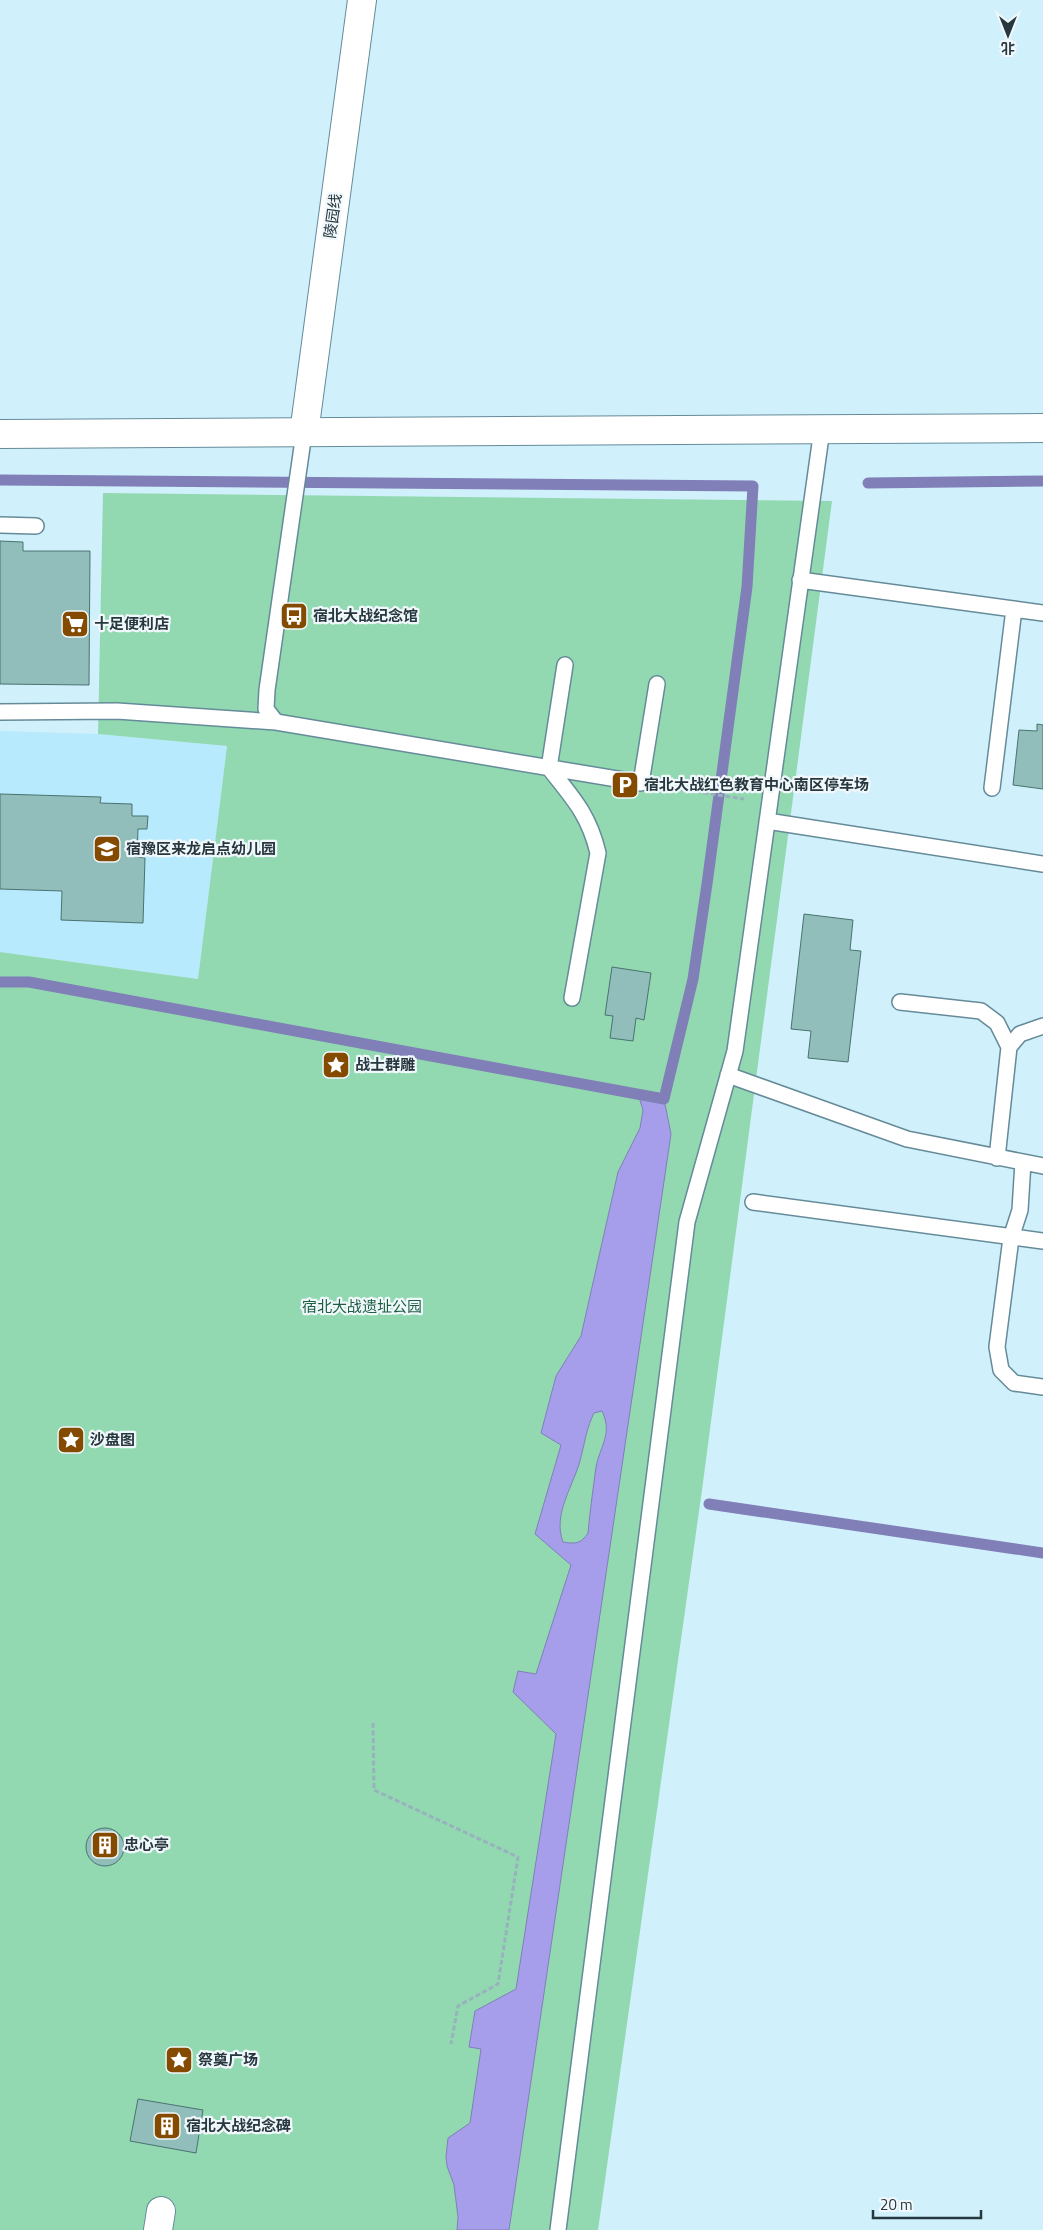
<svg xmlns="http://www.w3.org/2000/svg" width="1043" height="2230" viewBox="0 0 1043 2230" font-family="'Titillium Web','Noto Sans SC',sans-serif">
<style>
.built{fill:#b8eafd}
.green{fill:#92d9b1}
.water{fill:#a69eeb;stroke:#807fb7;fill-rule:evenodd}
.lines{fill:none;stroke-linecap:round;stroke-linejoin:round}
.stream{stroke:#807fb7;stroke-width:11}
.building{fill:#91bdba;stroke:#497370}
.lane-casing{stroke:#658b99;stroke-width:18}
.street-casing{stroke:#658b99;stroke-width:30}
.secondary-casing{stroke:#658b99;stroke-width:30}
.path{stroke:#97b2bc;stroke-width:3;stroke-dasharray:5 2.5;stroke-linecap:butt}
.lane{stroke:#fff;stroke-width:15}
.street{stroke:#fff;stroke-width:28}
.secondary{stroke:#fff;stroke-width:28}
.labels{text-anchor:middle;stroke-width:4.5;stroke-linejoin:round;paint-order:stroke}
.street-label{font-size:15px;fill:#27373e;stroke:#f0f8fc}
.poi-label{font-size:15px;font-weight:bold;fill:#27373e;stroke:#f0f8fc;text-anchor:start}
.park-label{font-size:15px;fill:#1c5e3f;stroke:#f0f8fc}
</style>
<rect width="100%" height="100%" fill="#d0f0fc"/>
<path class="built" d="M0 731 99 734 227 746 198 979 0 952Z"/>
<path class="green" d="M103 493 832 501 702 1490 598 2230H0V952L198 979 227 746 98 734Z"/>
<path class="water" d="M638 1094 664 1099 671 1134 509 2230H457L458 2217 454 2185 447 2166 446 2157 448 2138 470 2123 481 2049 469 2047 475 2011 516 1989 556 1734 513 1692 518 1671 536 1674 571 1565 535 1534 561 1445 541 1433 556 1376 581 1336 618 1172 640 1128 643 1110ZM602 1411C613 1434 600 1446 596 1467 593 1489 590 1511 588 1533 581 1544 575 1544 563 1542 552 1513 575 1484 581 1457 585 1441 587 1427 594 1413Z"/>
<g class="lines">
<path class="stream" d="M0 480 753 486 747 587 707 884 693 979 664 1099 29 982H0
M868 483 1043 481
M709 1504 1043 1553"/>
</g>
<path class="building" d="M0 541 23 542V551H90L89 685 0 684Z
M1037 724 1043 725V789L1013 785 1019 730 1037 731Z
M0 794 101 797 100 803 132 804V816H148L147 829H138L137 857 145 858 143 923 61 920 62 891 0 889Z
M804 914 853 920 850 950 861 951 848 1062 808 1058 811 1031 791 1029Z
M612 967 651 973 644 1020 636 1018 633 1041 610 1038 613 1016 605 1015Z
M86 1847a19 19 0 1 1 38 0a19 19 0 1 1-38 0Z
M138 2099 203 2110 196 2153 130 2141Z"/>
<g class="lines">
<g class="lane-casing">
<path id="lane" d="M304 433 267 690 266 709 276 722 641 783 657 684
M0 525 36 526
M800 580 1043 613
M565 665 549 768C573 798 589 815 598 853L572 998
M0 712 117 711 276 722
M992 788 1014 609
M767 821 1043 864
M900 1002 981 1011 997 1023 1009 1047
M728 1075 907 1139 1043 1166
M997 1158 1009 1047 1020 1034 1043 1026
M1023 1162 1020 1210 1011 1238 997 1347 1001 1370 1014 1383 1043 1387
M753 1202 1043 1241
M558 2230 687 1222 735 1051 822 429"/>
</g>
<g class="street-casing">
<path id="street" d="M0 434 1043 428
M158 2230 161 2211"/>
</g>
<g class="secondary-casing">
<path id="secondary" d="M304 433 362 0"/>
</g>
<path class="path" d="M666 787 744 799
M373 1723 374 1790 518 1857 498 1984 458 2006 451 2044"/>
<use href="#lane" class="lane"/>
<use href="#street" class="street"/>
<use href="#secondary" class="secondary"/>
</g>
<defs>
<g id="bus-square" transform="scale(1.4375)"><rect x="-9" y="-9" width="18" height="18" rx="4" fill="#844a00" stroke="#f0f8fc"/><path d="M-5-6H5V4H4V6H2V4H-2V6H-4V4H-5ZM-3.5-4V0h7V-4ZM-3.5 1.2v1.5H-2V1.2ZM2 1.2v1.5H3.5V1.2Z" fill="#fff"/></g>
<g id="supermarket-square" transform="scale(1.4375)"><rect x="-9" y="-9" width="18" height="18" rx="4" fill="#844a00" stroke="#f0f8fc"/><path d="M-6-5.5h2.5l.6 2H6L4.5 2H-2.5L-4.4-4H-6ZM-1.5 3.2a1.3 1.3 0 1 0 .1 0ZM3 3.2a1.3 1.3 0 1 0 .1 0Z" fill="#fff"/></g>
<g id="parking-square" transform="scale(1.4375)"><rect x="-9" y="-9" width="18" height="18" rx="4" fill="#844a00" stroke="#f0f8fc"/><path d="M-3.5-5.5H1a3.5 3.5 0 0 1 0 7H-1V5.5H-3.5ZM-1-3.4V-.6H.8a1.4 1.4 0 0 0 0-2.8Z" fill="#fff"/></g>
<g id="school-square" transform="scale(1.4375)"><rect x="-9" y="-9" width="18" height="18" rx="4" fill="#844a00" stroke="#f0f8fc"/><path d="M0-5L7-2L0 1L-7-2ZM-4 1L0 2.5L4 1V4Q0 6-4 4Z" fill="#fff"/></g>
<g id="sight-square" transform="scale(1.4375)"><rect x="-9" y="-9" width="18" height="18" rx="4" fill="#844a00" stroke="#f0f8fc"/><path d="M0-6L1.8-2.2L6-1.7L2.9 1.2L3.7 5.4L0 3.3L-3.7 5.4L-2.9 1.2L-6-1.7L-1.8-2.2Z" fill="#fff"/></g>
<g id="building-square" transform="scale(1.4375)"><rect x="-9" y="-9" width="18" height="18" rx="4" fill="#844a00" stroke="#f0f8fc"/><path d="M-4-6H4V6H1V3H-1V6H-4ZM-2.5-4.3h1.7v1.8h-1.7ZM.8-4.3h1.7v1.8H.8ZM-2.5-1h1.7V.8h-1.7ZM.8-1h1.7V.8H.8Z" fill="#fff"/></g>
</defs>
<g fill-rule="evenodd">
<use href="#bus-square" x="294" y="616"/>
<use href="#supermarket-square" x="75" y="624"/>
<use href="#parking-square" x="625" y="785"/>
<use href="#school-square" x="107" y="849"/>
<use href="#sight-square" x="336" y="1065"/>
<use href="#sight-square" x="71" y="1440"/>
<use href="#building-square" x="105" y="1845"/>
<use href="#sight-square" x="179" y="2060"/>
<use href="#building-square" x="167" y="2126"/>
</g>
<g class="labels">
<g class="street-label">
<text transform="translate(333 216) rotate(-82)" y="5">陵园线</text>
</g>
<g class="poi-label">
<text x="313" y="621">宿北大战纪念馆</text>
<text x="94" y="629">十足便利店</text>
<text x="644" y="790">宿北大战红色教育中心南区停车场</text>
<text x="126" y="854">宿豫区来龙启点幼儿园</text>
<text x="355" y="1070">战士群雕</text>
<text x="90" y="1445">沙盘图</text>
<text x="124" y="1850">忠心亭</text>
<text x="198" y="2065">祭奠广场</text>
<text x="186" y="2131">宿北大战纪念碑</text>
</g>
<g class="park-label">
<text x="362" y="1312">宿北大战遗址公园</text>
</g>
</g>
<g transform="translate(1008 35) rotate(180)" stroke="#f0f8fc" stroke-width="4" paint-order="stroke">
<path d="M0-4L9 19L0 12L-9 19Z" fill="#27373e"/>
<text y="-8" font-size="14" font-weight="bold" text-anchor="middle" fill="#27373e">北</text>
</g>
<path d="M873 2210v8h108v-8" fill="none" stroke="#27373e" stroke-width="2.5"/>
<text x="880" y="2210" font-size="15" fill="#27373e" stroke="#f0f8fc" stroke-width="4" paint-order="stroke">20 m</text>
</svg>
